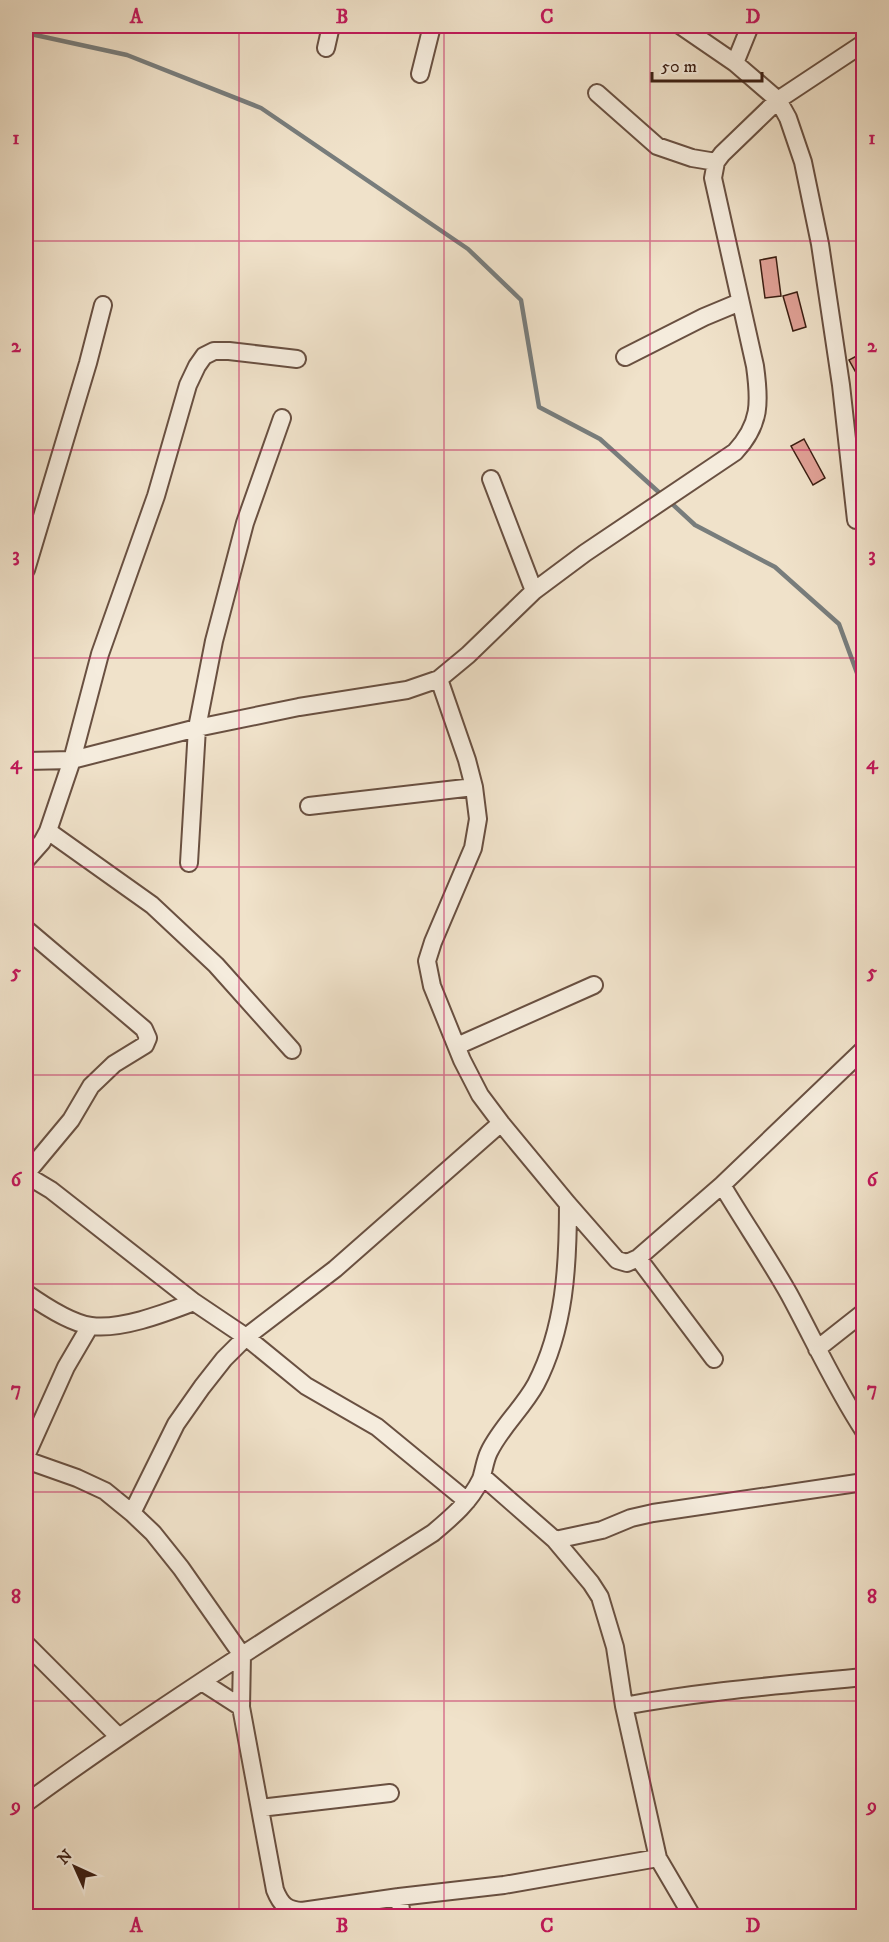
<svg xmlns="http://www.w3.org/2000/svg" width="889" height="1942" viewBox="0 0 889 1942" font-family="'IM FELL DW Pica',serif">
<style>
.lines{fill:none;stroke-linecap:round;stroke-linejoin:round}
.stream{stroke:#787d7c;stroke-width:4.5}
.building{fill:#e0a196;stroke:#3c1f13;stroke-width:1.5}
.street-casing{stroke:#695041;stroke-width:20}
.street{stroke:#f5ecdd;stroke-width:16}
.grid{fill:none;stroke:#c2185b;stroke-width:1.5;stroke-opacity:0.55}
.neatline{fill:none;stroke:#c2185b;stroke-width:2}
.grid-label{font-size:20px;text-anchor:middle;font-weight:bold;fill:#c2185b}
</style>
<rect width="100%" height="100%" fill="#f0e2ca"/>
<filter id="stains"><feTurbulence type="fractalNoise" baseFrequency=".00333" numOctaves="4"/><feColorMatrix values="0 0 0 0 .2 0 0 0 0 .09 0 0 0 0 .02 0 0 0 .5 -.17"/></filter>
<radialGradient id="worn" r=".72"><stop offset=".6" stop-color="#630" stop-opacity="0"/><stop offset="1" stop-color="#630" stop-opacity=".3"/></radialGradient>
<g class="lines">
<path class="stream" d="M26 33 127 55 261 108 468 249 521 300 539 407 600 439 663 496
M669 501 695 525 775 567 839 624 864 692"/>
</g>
<path class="building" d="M776 257 781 296 765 298 760 260Z
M797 292 806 327 793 331 783 296Z
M864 352V387L849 360Z
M804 439 825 478 813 485 791 446Z"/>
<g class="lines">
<g class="street-casing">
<path id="street" d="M681 26 735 63 778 100 788 118 803 162 820 244 841 385 856 520
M326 48 331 26
M735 63 750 26
M420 74 432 26
M597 93 657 146 692 158 716 162
M625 357 704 317 740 302
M491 479 534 591
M26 570 88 363 103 305
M439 679 467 760 474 787 478 819 473 848 433 942 427 961 432 986 462 1060 480 1095 501 1123 568 1204 617 1260 627 1263 638 1258 722 1185 864 1049
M26 761 72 760 197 728 299 707 407 690 439 679 468 655 534 591 585 553 735 452C761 424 760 402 755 366L713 178 716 162 722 154 778 100 864 43
M309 806 474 787
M48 831 152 905 216 965 292 1050
M26 860 42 842 48 831 72 760 100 654 156 496 188 385 197 366 204 356 214 351H229L297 359
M189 863 197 728 214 641 245 523 282 418
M26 929 144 1029 148 1038 145 1045 114 1064 91 1086 71 1120 26 1174
M457 1046 594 985
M26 1175 51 1190 194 1302 246 1337 306 1386 377 1427 467 1501
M722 1185C744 1222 768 1257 789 1294 814 1340 835 1387 864 1431
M638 1258 714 1359
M26 1293C43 1305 70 1323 91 1326 122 1330 165 1313 194 1302
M817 1349 864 1312
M26 1456 66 1367 90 1326
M26 1460 77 1478 105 1491 132 1513 153 1533 181 1568 242 1655 241 1707 275 1890C281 1905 287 1910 302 1911L399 1897 504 1885 658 1858
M482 1476 555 1540 591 1583 600 1597 615 1647 624 1706C703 1691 783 1685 864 1677
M132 1513 176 1424 202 1387 224 1359 246 1337 335 1269 501 1123
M555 1540 602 1530 631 1518 653 1513 864 1482
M26 1644 119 1737
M202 1682 241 1707
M624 1706 658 1858 692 1916
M26 1803C157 1707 295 1621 433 1533 452 1517 470 1502 481 1479 484 1470 485 1460 489 1452 501 1427 523 1408 536 1384 565 1328 568 1266 568 1204
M260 1808 390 1793
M399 1897 402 1916"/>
</g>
<use href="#street" class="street"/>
</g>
<path class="grid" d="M239 26V1916M444 26V1916M650 26V1916M26 241H864M26 450H864M26 658H864M26 867H864M26 1075H864M26 1284H864M26 1492H864M26 1701H864"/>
<rect width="889" height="1942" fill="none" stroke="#f0e2ca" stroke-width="66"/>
<g transform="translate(75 1867) rotate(315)" stroke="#f5ecdd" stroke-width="4.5" paint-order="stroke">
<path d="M0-4.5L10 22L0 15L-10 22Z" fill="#3c1f13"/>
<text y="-9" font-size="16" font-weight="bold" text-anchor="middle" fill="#3c1f13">N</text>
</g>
<path d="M652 72v9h110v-9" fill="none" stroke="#3c1f13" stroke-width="3"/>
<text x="661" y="72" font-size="18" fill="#3c1f13" stroke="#f5ecdd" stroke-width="4.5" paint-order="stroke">50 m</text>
<rect x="33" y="33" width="823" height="1876" class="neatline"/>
<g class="grid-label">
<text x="136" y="23">A</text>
<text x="342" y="23">B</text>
<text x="547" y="23">C</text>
<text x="753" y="23">D</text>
<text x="16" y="144">1</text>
<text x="872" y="144">1</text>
<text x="16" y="352">2</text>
<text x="872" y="352">2</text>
<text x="16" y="561">3</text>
<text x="872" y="561">3</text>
<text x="16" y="769">4</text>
<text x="872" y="769">4</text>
<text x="16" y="978">5</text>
<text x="872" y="978">5</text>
<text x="16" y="1186">6</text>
<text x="872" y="1186">6</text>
<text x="16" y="1395">7</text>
<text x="872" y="1395">7</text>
<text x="16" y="1603">8</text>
<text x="872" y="1603">8</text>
<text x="16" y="1812">9</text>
<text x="872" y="1812">9</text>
<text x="136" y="1932">A</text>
<text x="342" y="1932">B</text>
<text x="547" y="1932">C</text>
<text x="753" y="1932">D</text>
</g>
<rect width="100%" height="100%" filter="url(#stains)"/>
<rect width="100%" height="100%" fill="url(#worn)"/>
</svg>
